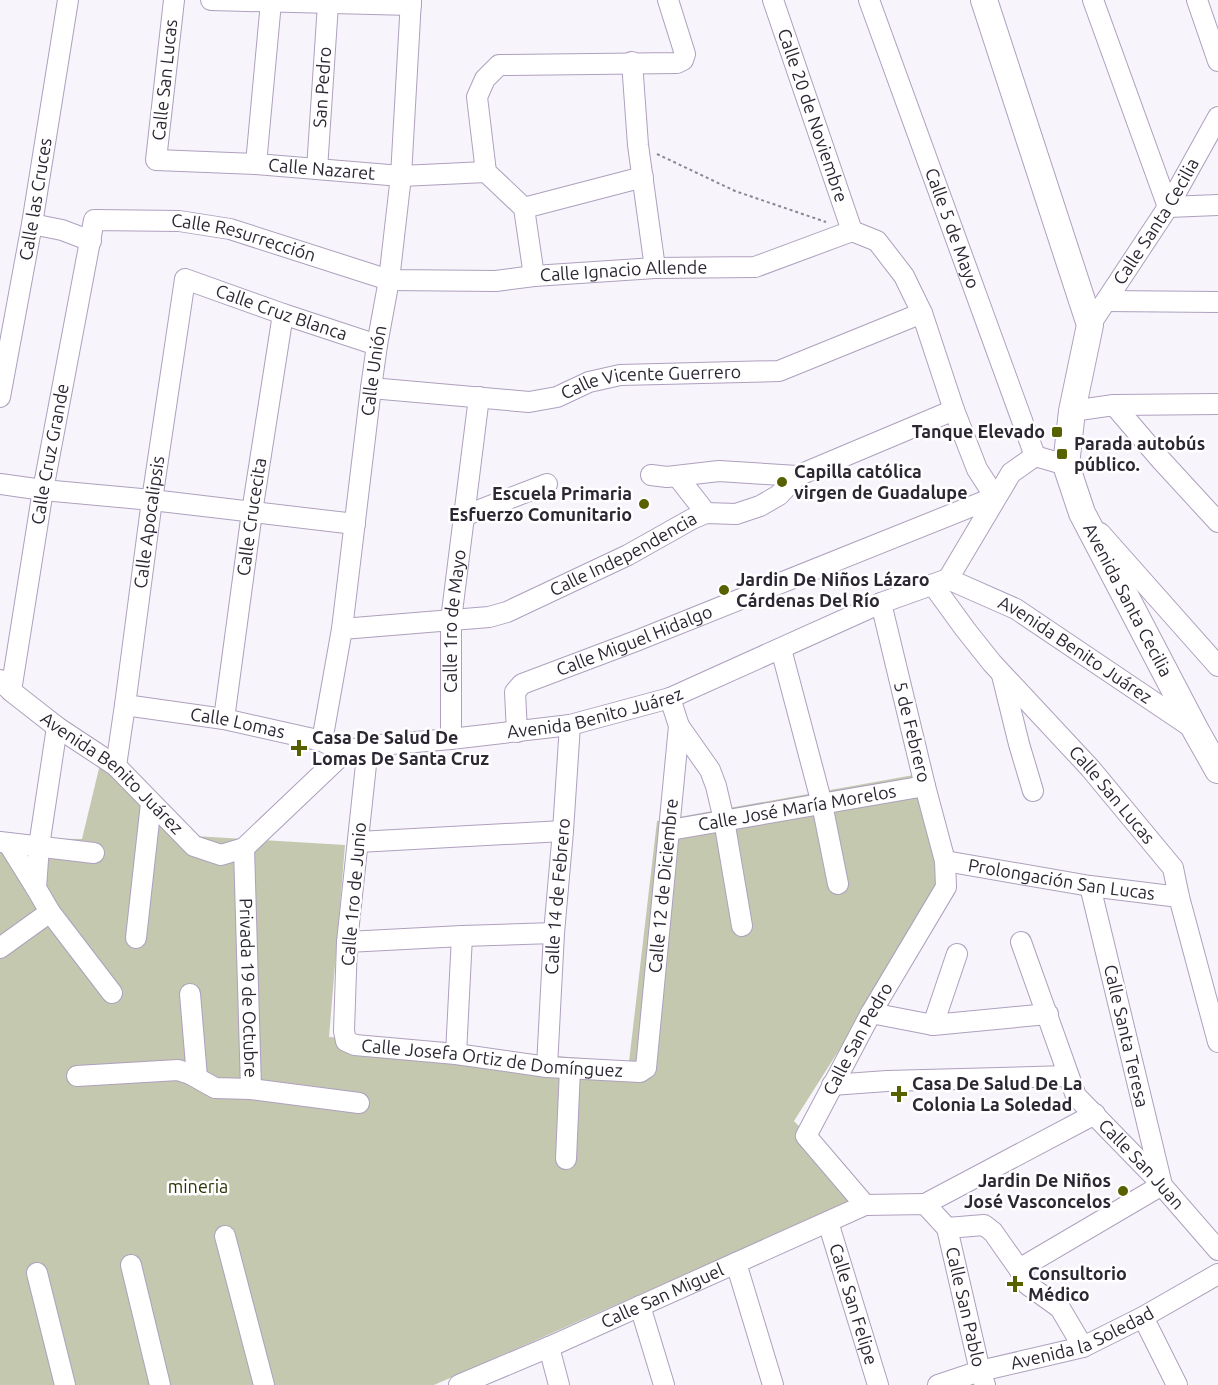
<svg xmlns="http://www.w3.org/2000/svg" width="1218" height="1385" viewBox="0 0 1218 1385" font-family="Ubuntu,sans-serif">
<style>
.green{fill:#c3c8af}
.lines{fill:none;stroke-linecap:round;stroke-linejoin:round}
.minor-casing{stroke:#aea0be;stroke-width:22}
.major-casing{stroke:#aea0be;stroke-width:28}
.path{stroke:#8b8690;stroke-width:2;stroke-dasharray:3 3;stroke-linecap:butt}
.minor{stroke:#fff;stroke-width:20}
.major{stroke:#fff;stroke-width:26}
.poi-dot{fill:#576100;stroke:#fff;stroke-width:2}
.labels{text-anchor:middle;stroke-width:5;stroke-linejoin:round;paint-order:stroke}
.street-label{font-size:18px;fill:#2d2733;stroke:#fff}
.poi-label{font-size:18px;font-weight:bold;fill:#2d2733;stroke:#fff;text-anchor:start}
.park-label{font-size:18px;fill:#303507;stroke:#fff}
</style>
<rect width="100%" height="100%" fill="#f7f4fb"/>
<path class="green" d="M102 756 178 835 345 845 329 1037 629 1062 657 821 914 775 943 886 794 1121 865 1195 434 1385H0V838L82 839Z"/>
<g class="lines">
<g class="minor-casing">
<g id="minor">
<path id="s1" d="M174 0 156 160 256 164 401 176 486 172"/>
<path d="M211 0 411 5"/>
<path id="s2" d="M773 0 852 231"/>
<path id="s3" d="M869 0 1035 456"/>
<path d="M1093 0 1168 207 1218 205"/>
<path d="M1197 0 1218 61"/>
<path d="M632 62 638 145 655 268"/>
<path d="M256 164 271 2"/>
<path id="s4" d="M317 169 328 4"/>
<path d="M524 208 643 177"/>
<path d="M32 224 62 230 91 241"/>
<path d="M534 276 524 208 486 172 477 97 485 79 499 65 677 63 683 60 685 54 668 0"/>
<path d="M1106 301 1218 302"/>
<path id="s5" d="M1090 325 1168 207 1218 117"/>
<path id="s6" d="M371 388 529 402 557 397 589 382 620 375 779 371 922 313"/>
<path id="s7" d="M0 397 32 224 68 0"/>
<path d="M1114 405 1161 460 1218 522"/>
<path d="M1072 411 1114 405 1218 404"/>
<path d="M651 475 667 477 719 471 797 476"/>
<path d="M677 476 706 513"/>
<path d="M0 484 43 490 152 500 355 524"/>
<path d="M464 516 547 484"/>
<path d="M1100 533 1218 666"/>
<path id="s8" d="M948 579 1016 609 1194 729"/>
<path id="s9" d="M933 585 965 629 992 663 1090 768 1173 868 1179 897 1218 1042"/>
<path id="s10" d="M342 629 489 617 507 612 628 555 692 519 706 513 736 514 760 506 779 495 797 476 954 410"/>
<path d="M781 649 822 804 838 884"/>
<path d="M1002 675 1019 744 1033 791"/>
<path id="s11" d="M0 680 11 691 57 727 116 766 194 846 221 855 244 848 346 751 368 746 451 739 570 725 670 698 881 603 948 579 1011 473 1035 456 1066 465"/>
<path id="s12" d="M11 691 43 490 94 220 179 221 230 229 389 280 496 281 534 276 655 268 755 267 852 231"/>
<path id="s13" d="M125 705 224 719 322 741 332 746"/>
<path id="s14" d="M224 719 252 512 283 314"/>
<path d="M679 726 710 770 716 786 724 820 742 926"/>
<path d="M57 727 39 846 36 888 50 912 112 993"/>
<path id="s15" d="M517 732 515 692 522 684 636 641 995 497 977 469 954 410 922 313 904 276 877 241 852 231"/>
<path id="s16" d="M451 739V620L479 397"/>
<path id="s17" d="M322 741 342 629 371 388 377 345 389 280 401 176 411 0"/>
<path id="s18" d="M368 746 347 942 344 1031 346 1041 355 1045 456 1054 547 1067 640 1072 646 1068 679 726 670 698"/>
<path id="s19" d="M116 766 125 705 152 500 185 279 283 314 377 345"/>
<path id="s20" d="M670 830 925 786"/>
<path d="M0 842 94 853"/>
<path d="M358 842 563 831"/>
<path d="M8 843 36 888"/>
<path id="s21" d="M244 848 251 1089"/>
<path id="s22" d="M945 861 1090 886 1179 897"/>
<path d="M136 938 151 803"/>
<path d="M347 942 462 936 554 933"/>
<path id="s23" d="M1021 942 1076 1096 1152 1174 1218 1250"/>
<path d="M0 948 50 912"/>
<path d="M190 994 197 1077"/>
<path d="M871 1013 933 1025 1048 1014"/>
<path d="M933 1025 957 954"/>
<path d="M456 1054 462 936"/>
<path id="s24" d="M547 1067 554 933 563 831 570 725"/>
<path d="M77 1076 178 1070 190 1074 215 1088 251 1089 359 1103"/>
<path d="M832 1085 887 1081 1068 1076"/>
<path d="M566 1159 570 1069"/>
<path d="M925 1204 1095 1114"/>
<path id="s25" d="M865 1205 806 1136 871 1013 946 887 945 861 925 786 881 603"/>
<path id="s26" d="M828 1222 878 1385"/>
<path id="s27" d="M947 1228 980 1371 985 1385"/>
<path d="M225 1236 264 1385"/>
<path d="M736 1263 773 1385"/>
<path d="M131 1265 160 1385"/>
<path d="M1019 1269 1162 1185 1090 886"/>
<path d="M37 1273 65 1385"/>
<path d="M640 1306 664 1385"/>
<path d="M1143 1317 1177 1385"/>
<path d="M549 1347 559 1385"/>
<path id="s28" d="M459 1385 549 1347 865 1205 925 1204 947 1228 984 1225 993 1232 1019 1269 1028 1285 1060 1308 1083 1347"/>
<path id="s29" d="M938 1385 980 1371 1083 1347 1143 1317 1218 1274"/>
</g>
</g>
<g class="major-casing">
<g id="major">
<path id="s30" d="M984 0 1090 325 1072 411 1066 465 1082 513 1196 731 1218 770"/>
</g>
</g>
<path class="path" d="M657 154 735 191 826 222"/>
<use href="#minor" class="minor"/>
<use href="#major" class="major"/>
</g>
<g class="poi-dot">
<rect x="1051" y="426" width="12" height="12" rx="3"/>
<rect x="1056" y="448" width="12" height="12" rx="3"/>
<circle cx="782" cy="482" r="6"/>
<circle cx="644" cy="504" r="6"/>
<circle cx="724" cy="590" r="6"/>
<path d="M296 739h6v6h6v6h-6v6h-6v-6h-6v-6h6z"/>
<path d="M896 1085h6v6h6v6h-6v6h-6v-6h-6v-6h6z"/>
<circle cx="1123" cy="1191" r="6"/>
<path d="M1012 1275h6v6h6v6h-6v6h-6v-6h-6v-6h6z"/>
</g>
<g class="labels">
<g class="street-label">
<text transform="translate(165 80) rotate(-84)" y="6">Calle San Lucas</text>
<text dy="6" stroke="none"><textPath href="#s4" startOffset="82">San Pedro</textPath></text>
<text dy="6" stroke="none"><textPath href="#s2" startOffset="122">Calle 20 de Noviembre</textPath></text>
<text dy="6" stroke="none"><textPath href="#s1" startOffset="327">Calle Nazaret</textPath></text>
<text dy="6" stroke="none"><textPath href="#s7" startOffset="201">Calle las Cruces</textPath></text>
<text dy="6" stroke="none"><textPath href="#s5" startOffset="123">Calle Santa Cecilia</textPath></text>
<text dy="6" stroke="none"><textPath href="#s3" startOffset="243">Calle 5 de Mayo</textPath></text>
<text dy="6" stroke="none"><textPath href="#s12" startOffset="630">Calle Resurrección</textPath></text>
<text dy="6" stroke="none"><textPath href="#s12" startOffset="1017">Calle Ignacio Allende</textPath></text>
<text dy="6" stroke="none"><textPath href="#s19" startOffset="594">Calle Cruz Blanca</textPath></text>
<text dy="6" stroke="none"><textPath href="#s17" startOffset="374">Calle Unión</textPath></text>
<text dy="6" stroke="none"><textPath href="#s6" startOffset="284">Calle Vicente Guerrero</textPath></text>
<text dy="6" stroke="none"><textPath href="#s12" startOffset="240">Calle Cruz Grande</textPath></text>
<text dy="6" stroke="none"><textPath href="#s14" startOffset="204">Calle Crucecita</textPath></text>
<text dy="6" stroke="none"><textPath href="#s19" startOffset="246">Calle Apocalipsis</textPath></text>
<text dy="6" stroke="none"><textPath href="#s10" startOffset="296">Calle Independencia</textPath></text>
<text dy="6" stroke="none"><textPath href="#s30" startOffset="633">Avenida Santa Cecilia</textPath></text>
<text dy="6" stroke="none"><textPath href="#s16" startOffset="118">Calle 1ro de Mayo</textPath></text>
<text dy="6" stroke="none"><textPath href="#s15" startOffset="171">Calle Miguel Hidalgo</textPath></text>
<text dy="6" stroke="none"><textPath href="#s8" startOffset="146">Avenida Benito Juárez</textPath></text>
<text dy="6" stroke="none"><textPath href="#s11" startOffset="702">Avenida Benito Juárez</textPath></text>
<text dy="6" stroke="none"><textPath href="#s13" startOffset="114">Calle Lomas</textPath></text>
<text transform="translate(912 732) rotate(76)" y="6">5 de Febrero</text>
<text dy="6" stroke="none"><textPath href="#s11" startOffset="146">Avenida Benito Juárez</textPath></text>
<text dy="6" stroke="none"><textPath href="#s9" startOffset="276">Calle San Lucas</textPath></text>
<text dy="6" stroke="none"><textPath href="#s20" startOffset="129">Calle José María Morelos</textPath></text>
<text dy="6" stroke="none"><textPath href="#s22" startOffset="118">Prolongación San Lucas</textPath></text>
<text dy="6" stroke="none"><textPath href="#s18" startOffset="783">Calle 12 de Diciembre</textPath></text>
<text transform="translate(354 894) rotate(-85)" y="6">Calle 1ro de Junio</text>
<text dy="6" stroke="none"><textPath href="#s24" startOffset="171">Calle 14 de Febrero</textPath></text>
<text dy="6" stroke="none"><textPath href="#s21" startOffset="140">Privada 19 de Octubre</textPath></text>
<text transform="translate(1126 1036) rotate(77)" y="6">Calle Santa Teresa</text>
<text dy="6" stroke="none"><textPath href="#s25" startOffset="201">Calle San Pedro</textPath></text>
<text dy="6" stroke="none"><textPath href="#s18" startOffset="444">Calle Josefa Ortiz de Domínguez</textPath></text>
<text dy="6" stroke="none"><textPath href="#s23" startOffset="258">Calle San Juan</textPath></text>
<text dy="6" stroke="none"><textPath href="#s28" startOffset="222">Calle San Miguel</textPath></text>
<text dy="6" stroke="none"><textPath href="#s26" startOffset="86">Calle San Felipe</textPath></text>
<text dy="6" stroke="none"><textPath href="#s27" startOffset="81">Calle San Pablo</textPath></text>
<text dy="6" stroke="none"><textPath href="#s29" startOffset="152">Avenida la Soledad</textPath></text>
</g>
<g class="poi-label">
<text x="1045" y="438" text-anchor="end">Tanque Elevado</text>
<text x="1074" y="450">Parada autobús<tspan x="1074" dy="21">público.</tspan></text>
<text x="794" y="478">Capilla católica<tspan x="794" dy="21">virgen de Guadalupe</tspan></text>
<text x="632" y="500" text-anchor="end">Escuela Primaria<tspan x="632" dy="21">Esfuerzo Comunitario</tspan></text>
<text x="736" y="586">Jardin De Niños Lázaro<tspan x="736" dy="21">Cárdenas Del Río</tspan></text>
<text x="312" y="744">Casa De Salud De<tspan x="312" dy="21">Lomas De Santa Cruz</tspan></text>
<text x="912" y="1090">Casa De Salud De La<tspan x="912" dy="21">Colonia La Soledad</tspan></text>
<text x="1111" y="1187" text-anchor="end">Jardin De Niños<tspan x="1111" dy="21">José Vasconcelos</tspan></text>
<text x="1028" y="1280">Consultorio<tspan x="1028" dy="21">Médico</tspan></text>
</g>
<g class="park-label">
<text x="198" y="1193">mineria</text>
</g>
</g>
</svg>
